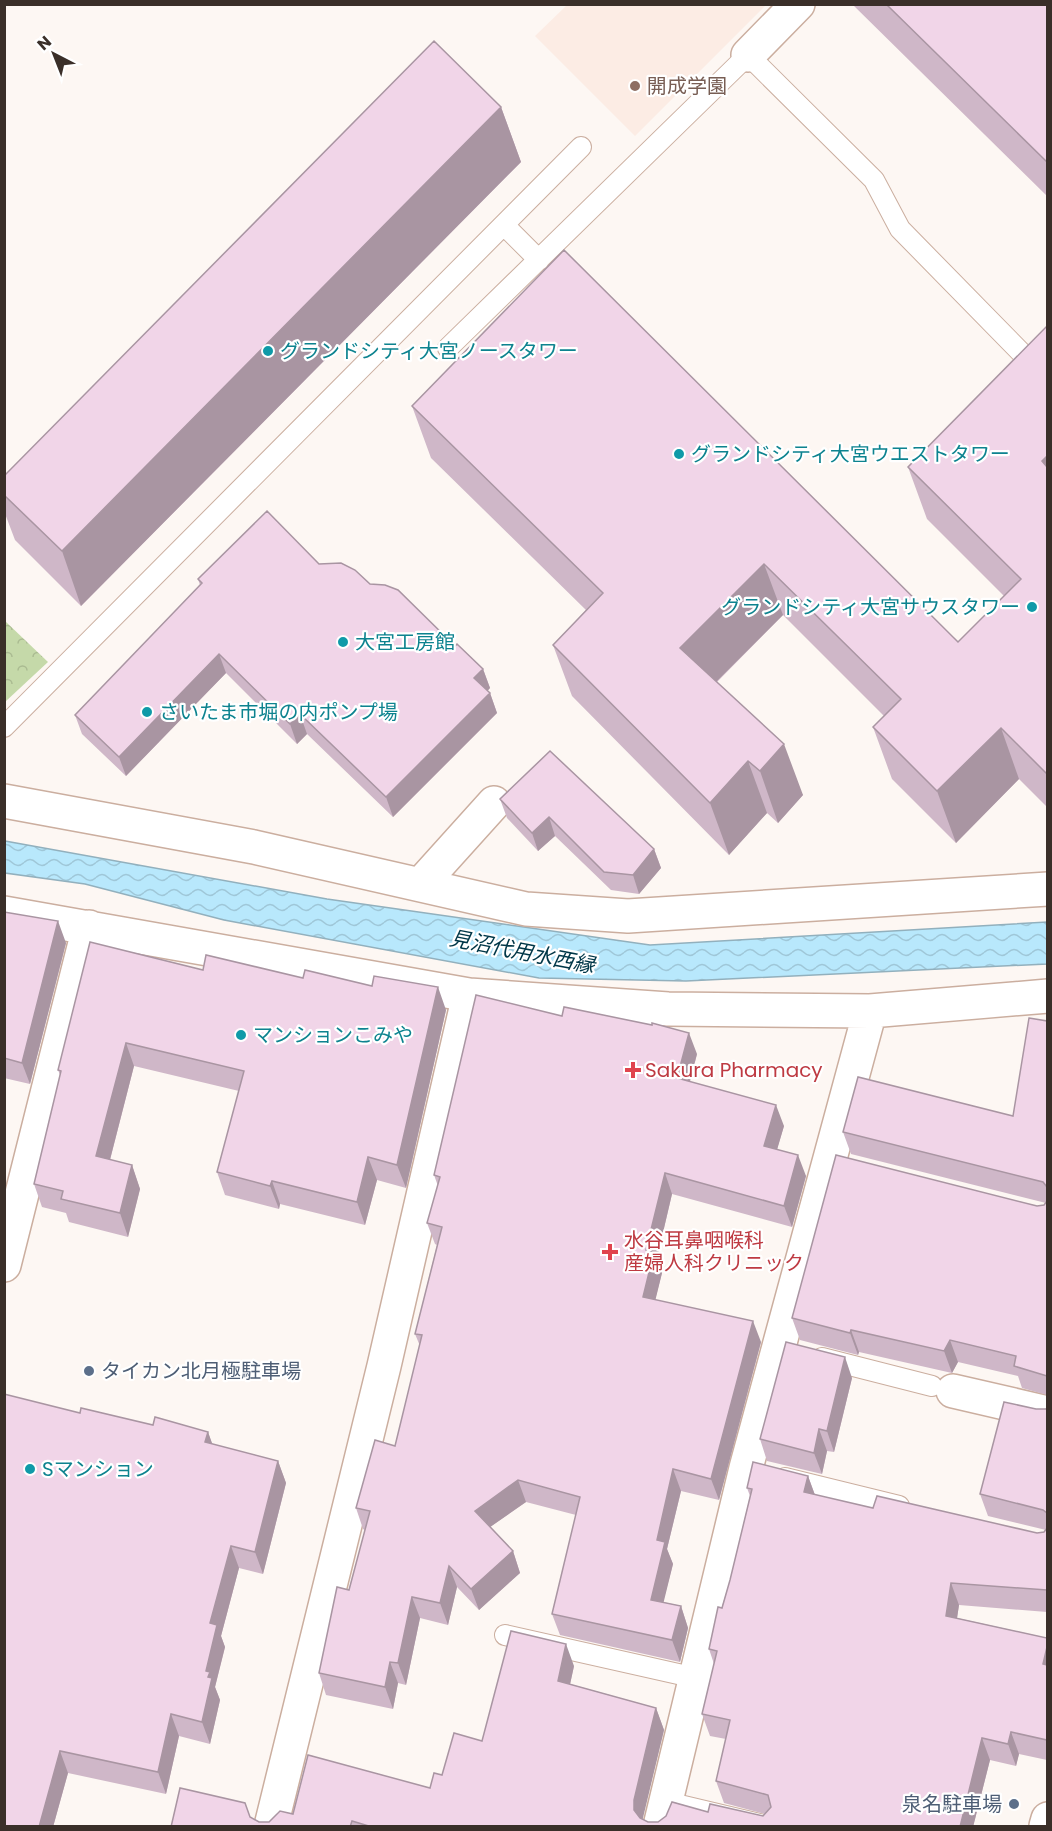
<svg xmlns="http://www.w3.org/2000/svg" width="1052" height="1831" viewBox="0 0 1052 1831" font-family="Poppins,'Noto Sans JP',sans-serif">
<style>
.built{fill:#fcece4}
.park{fill:url(#park-crowns)}
.water{fill:url(#water-waves);stroke:#92b0bd;stroke-width:1.5}
.lines{fill:none;stroke-linecap:round;stroke-linejoin:round}
.lane-casing{stroke:#cbae9f;stroke-width:22}
.street-casing{stroke:#cbae9f;stroke-width:36}
.lane{stroke:#fff;stroke-width:20}
.street{stroke:#fff;stroke-width:33}
.wall{fill:#cfb7c8}
.shaded-wall{fill:#a995a2}
.building{fill:#f1d5e8;stroke:#a995a2;stroke-width:1.5}
.education-dot{fill:#8d6e63;stroke:#fff;stroke-width:2}
.culture-dot{fill:#0f9aa8;stroke:#fff;stroke-width:2}
.health-dot{fill:#e0444e;stroke:#fff;stroke-width:2}
.service-dot{fill:#5c6f8a;stroke:#fff;stroke-width:2}
.labels{text-anchor:middle;stroke-width:4.5;stroke-linejoin:round;paint-order:stroke}
.education-label{font-size:20px;fill:#785e54;stroke:#fff;text-anchor:start}
.culture-label{font-size:20px;fill:#0d838f;stroke:#fff;text-anchor:start}
.health-label{font-size:20px;fill:#be3a42;stroke:#fff;text-anchor:start}
.service-label{font-size:20px;fill:#4e5e75;stroke:#fff;text-anchor:start}
.water-label{font-size:21px;font-style:italic;fill:#003748;stroke:#fff}
</style>
<defs>
<pattern id="park-crowns" width="20" height="18" patternUnits="userSpaceOnUse" patternTransform="scale(1.5)"><rect width="20" height="18" fill="#c5d9a9"/><path d="M2 6a3 3 0 1 1 6 0M12 15a3 3 0 1 1 6 0" fill="none" stroke="#aabb91"/></pattern>
<pattern id="water-waves" width="16" height="10" patternUnits="userSpaceOnUse" patternTransform="scale(1.5)"><rect width="16" height="10" fill="#b8e8fc"/><path d="M0 5q4-4 8 0t8 0" fill="none" stroke="#9fc7d8"/></pattern>
</defs>
<rect width="100%" height="100%" fill="#fdf7f3"/>
<path class="built" d="M568 4H766V5L635 136 535 36Z"/>
<path class="park" d="M5 621 48 662 5 702H4Z"/>
<path class="water" d="M5 841 327 899 650 945 1047 922V964L686 981 539 978 224 920 85 884 5 873Z"/>
<g class="lines">
<g class="lane-casing">
<path id="lane" d="M504 225 539 260
M448 348 748 55 874 180 900 229 1048 380
M4 727 581 147
M822 1358 932 1386
M785 1478 899 1506
M505 1635 696 1678
M671 1803 768 1826"/>
</g>
<g class="street-casing">
<path id="street" d="M748 55 798 4
M4 801 254 847 526 909 628 916 1048 889
M421 884 494 803
M4 913 469 995 668 1009 870 1011 1048 996
M4 1265 89 927
M953 1391 1048 1413
M271 1826 384 1366 469 995
M660 1826 746 1468 870 1011
M1046 1826 1048 1819"/>
</g>
<use href="#lane" class="lane"/>
<use href="#street" class="street"/>
</g>
<path class="wall" d="M852 4H1047V196Z
M501 107 521 162 81 606 15 540 4 511V476Z
M1047 326V807L1019 779 956 843 892 779 873 727 884 716 783 615 717 682 803 795 778 823 767 813 729 855 572 696 553 645 586 610 431 458 412 406 958 642 1004 596 927 519 908 467Z
M319 564 370 584 455 646 483 669 490 688 487 691 490 693 497 713 393 817 307 734 297 744 226 673 126 776 82 734 75 715 200 585 198 579Z
M500 799 654 849 661 868 639 894 611 890 555 836 538 851 507 818Z
M4 912 66 943 30 1084 4 1078Z
M203 970 303 978 446 1010 406 1188 377 1180 365 1225 280 1204 279 1209 225 1195 217 1172 239 1091 134 1066 110 1160 132 1165 140 1189 128 1237 69 1222 66 1213 42 1207 34 1184 60 1075 58 1070Z
M1047 1021V1395L1022 1388 1018 1376 958 1362 952 1373 859 1352 858 1355 800 1340 792 1318 1037 1206 1044 1205 1046 1203 851 1154 843 1132 1013 1116Z
M697 1054 690 1082 784 1126 777 1149 806 1176 792 1227 672 1194 657 1258 662 1273 655 1300 761 1342 719 1500 681 1491 667 1549 673 1564 663 1602 681 1606 688 1628 680 1662 560 1635 552 1614 576 1515 526 1502 490 1527 513 1551 520 1573 479 1610 457 1587 448 1625 420 1618 406 1685 398 1683 393 1709 326 1695 319 1673 349 1590 365 1530 363 1529 356 1508 395 1446 420 1346 415 1334 437 1245 435 1244 427 1223 438 1186 434 1175Z
M852 1378 834 1452 827 1451 822 1474 767 1461 760 1439Z
M1047 1408V1612L959 1605 957 1618 1047 1638V1760L1019 1754 1016 1766 990 1760 973 1827H171L250 1817 259 1822H269L293 1814 430 1788 442 1775 482 1741 574 1666 570 1684 656 1708 664 1730 642 1819 648 1822H658L708 1812 763 1816 765 1814 724 1803 716 1781 726 1739 710 1736 702 1714 714 1664 709 1649 730 1580 750 1496 747 1488 808 1476 815 1495 873 1508 1037 1533 1044 1532 1046 1530 988 1516 980 1494 1036 1409H1046Z
M80 1413 153 1425 208 1432 212 1444 278 1461 286 1483 263 1574 239 1568 221 1636 225 1647 215 1687 220 1700 210 1744 179 1736 166 1794 68 1773 53 1827H4Z"/>
<path class="shaded-wall" d="M501 107 521 162 81 606 62 551Z
M1047 456V476L1042 461Z
M764 564 783 615 698 700 680 648Z
M219 654 226 673 126 776 119 757Z
M483 669 490 688 481 698 474 678Z
M490 693 497 713 393 817 386 797Z
M300 714 307 734 297 744 290 724Z
M1001 728 1019 779 956 843 937 791Z
M784 744 803 795 778 823 760 771Z
M748 761 767 813 729 855 710 803Z
M549 817 555 836 538 851 532 833Z
M654 849 661 868 639 894 633 875Z
M58 921 66 943 30 1084 22 1063Z
M438 987 446 1010 406 1188 397 1165Z
M689 1033 697 1054 685 1099 677 1078Z
M126 1043 134 1066 105 1179 96 1156Z
M776 1105 784 1126 772 1167 764 1146Z
M798 1155 806 1176 792 1227 784 1206Z
M368 1157 377 1180 365 1225 357 1202Z
M132 1165 140 1189 128 1237 120 1213Z
M665 1173 672 1194 657 1258 662 1273 651 1318 643 1297 646 1250Z
M272 1181 280 1204 279 1209 270 1186Z
M753 1321 761 1342 719 1500 711 1479Z
M851 1330 859 1352 858 1355 850 1333Z
M950 1340 958 1362 952 1373 944 1351Z
M845 1357 852 1378 834 1452 827 1431Z
M819 1429 827 1451 822 1474 814 1453Z
M208 1432 216 1454 205 1442Z
M278 1461 286 1483 263 1574 255 1552Z
M673 1469 681 1491 667 1549 673 1564 659 1621 651 1600 657 1540Z
M808 1476 816 1498 804 1492Z
M518 1480 526 1502 483 1532 475 1511Z
M231 1546 239 1568 221 1636 225 1647 215 1687 220 1700 210 1744 202 1722 210 1623Z
M513 1551 520 1573 479 1610 471 1589Z
M449 1566 457 1587 448 1625 440 1603Z
M951 1583 959 1605 954 1638 946 1616Z
M412 1597 420 1618 406 1685 398 1663Z
M681 1606 688 1628 680 1662 672 1640Z
M566 1644 574 1666 566 1703 558 1681Z
M1047 1647V1677L1043 1664Z
M390 1662 398 1683 393 1709 385 1687Z
M656 1708 664 1730 642 1822 634 1810V1800Z
M171 1714 179 1736 166 1794 158 1772Z
M1011 1732 1019 1754 1016 1766 1008 1744Z
M982 1738 990 1760 973 1827H960Z
M60 1751 68 1773 53 1827H39Z"/>
<path class="building" d="M886 4H1047V162Z
M434 41 501 107 62 551 4 495V476Z
M564 250 958 642 1021 579 908 467 1047 326V456L1042 461 1047 467V774L1001 728 937 791 873 727 901 699 764 564 680 648 784 744 760 771 748 761 710 803 553 645 603 593 412 406Z
M267 511 319 564 341 563 355 570 370 584 385 585 398 590 455 646 457 644 483 669 474 678 490 693 386 797 300 714 290 724 219 654 119 757 75 715 202 583 198 579Z
M550 751 654 849 633 875 604 872 549 817 532 833 500 799Z
M4 912 58 921 22 1063 4 1058Z
M90 942 203 970 206 955 303 978 305 970 372 986 374 976 438 987 397 1165 368 1157 357 1202 272 1181 270 1186 217 1172 244 1071 126 1043 96 1156 132 1165 120 1213 61 1199 63 1191 34 1184 61 1071 58 1070Z
M476 995 562 1016 564 1007 652 1025V1023L689 1033 677 1078 776 1105 764 1146 798 1155 784 1206 665 1173 646 1250 654 1252 643 1297 753 1321 711 1479 673 1469 657 1540 665 1542 651 1600 681 1606 672 1640 552 1614 580 1497 518 1480 475 1511 513 1551 471 1589 449 1566 440 1603 412 1597 398 1663 390 1662 385 1687 319 1673 337 1587 349 1590 370 1511 356 1508 375 1440 395 1446 422 1335 415 1334 442 1227 427 1223 440 1177 434 1175Z
M1029 1018 1047 1021V1187L1043 1182 843 1132 858 1077 1013 1116Z
M836 1155 1037 1206 1044 1205 1047 1201V1376L1014 1366 1016 1356 950 1340 944 1351 851 1330 850 1333 792 1318Z
M786 1342 845 1357 827 1431 819 1429 814 1453 760 1439Z
M4 1394 80 1413 81 1408 153 1425 155 1417 208 1432 205 1442 278 1461 255 1552 231 1546 210 1623 217 1625 206 1671 210 1672 208 1677 212 1678 202 1722 171 1714 158 1772 60 1751 39 1827H4Z
M1004 1402 1036 1409H1046L1047 1408V1513L1043 1510 980 1494Z
M753 1462 808 1476 804 1492 873 1508 877 1496 1037 1533 1044 1532 1047 1528V1590L951 1583 946 1616 1047 1638V1647L1043 1664 1047 1665V1740L1011 1732 1008 1744 982 1738 960 1827H372L352 1821 350 1827H171L180 1788 245 1803 250 1817 259 1822H269L280 1811 293 1814 308 1755 430 1788 434 1773 442 1775 454 1733 482 1741 511 1631 566 1644 558 1681 656 1708 634 1800V1810L640 1818 648 1822H658L666 1816 672 1802 708 1812 710 1804 763 1816 771 1807 768 1795 716 1781 730 1720 702 1714 717 1651 709 1649 718 1607 722 1608 730 1580 752 1489 747 1488Z"/>
<circle class="education-dot" cx="635" cy="86" r="6"/>
<g class="culture-dot">
<circle cx="268" cy="351" r="6"/>
<circle cx="679" cy="454" r="6"/>
<circle cx="1032" cy="607" r="6"/>
<circle cx="343" cy="642" r="6"/>
<circle cx="147" cy="712" r="6"/>
<circle cx="241" cy="1035" r="6"/>
<circle cx="30" cy="1469" r="6"/>
</g>
<g class="health-dot">
<path d="M630 1061h6v6h6v6h-6v6h-6v-6h-6v-6h6z"/>
<path d="M607 1243h6v6h6v6h-6v6h-6v-6h-6v-6h6z"/>
</g>
<g class="service-dot">
<circle cx="89" cy="1371" r="6"/>
<circle cx="1014" cy="1804" r="6"/>
</g>
<g class="labels">
<g class="education-label">
<text x="647" y="93">開成学園</text>
</g>
<g class="culture-label">
<text x="280" y="358">グランドシティ大宮ノースタワー</text>
<text x="691" y="461">グランドシティ大宮ウエストタワー</text>
<text x="1020" y="614" text-anchor="end">グランドシティ大宮サウスタワー</text>
<text x="355" y="649">大宮工房館</text>
<text x="159" y="719">さいたま市堀の内ポンプ場</text>
<text x="253" y="1042">マンションこみや</text>
<text x="42" y="1476">Sマンション</text>
</g>
<g class="health-label">
<text x="645" y="1077">Sakura Pharmacy</text>
<text x="624" y="1247">水谷耳鼻咽喉科<tspan x="624" dy="23">産婦人科クリニック</tspan></text>
</g>
<g class="service-label">
<text x="101" y="1378">タイカン北月極駐車場</text>
<text x="1002" y="1811" text-anchor="end">泉名駐車場</text>
</g>
<g class="water-label">
<text transform="translate(522 952) rotate(11)" y="7">見沼代用水西縁</text>
</g>
</g>
<rect width="1052" height="1831" fill="none" stroke="#3a2f29" stroke-width="12"/>
<g transform="translate(54 54) rotate(318)" stroke="#ffffff" stroke-width="4.5" paint-order="stroke">
<path d="M0-4.5L10 22L0 15L-10 22Z" fill="#3a2f29"/>
<text y="-9" font-size="16" font-weight="bold" text-anchor="middle" fill="#3a2f29">N</text>
</g>
</svg>
